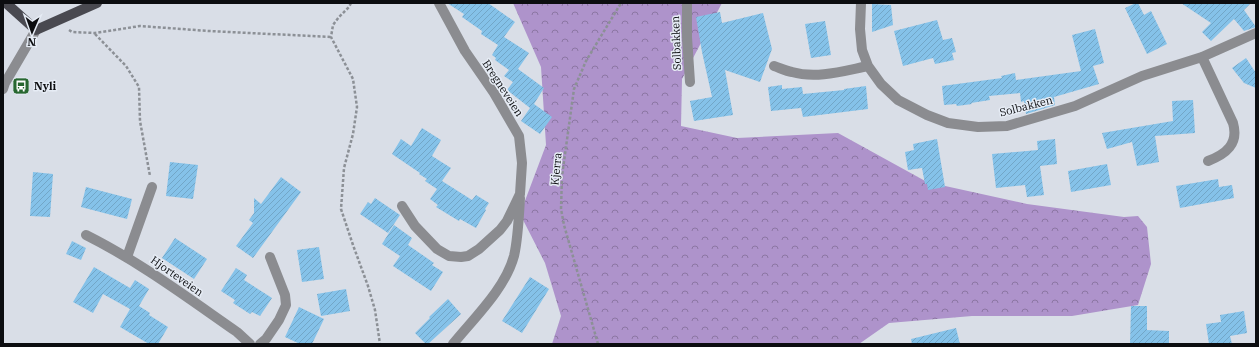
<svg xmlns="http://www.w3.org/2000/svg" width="1259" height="347" viewBox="0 0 1259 347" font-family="'IBM Plex Serif',serif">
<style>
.forest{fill:url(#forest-crowns)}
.building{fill:url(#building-hatch)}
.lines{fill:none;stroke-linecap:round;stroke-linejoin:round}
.path{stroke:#8c9096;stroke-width:2.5;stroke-dasharray:3 2;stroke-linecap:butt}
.minor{stroke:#8b8c90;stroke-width:10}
.major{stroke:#494950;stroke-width:10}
.labels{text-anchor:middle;stroke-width:3;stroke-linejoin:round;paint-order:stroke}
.street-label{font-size:11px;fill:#0c0d10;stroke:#e6ecf5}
.poi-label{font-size:11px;font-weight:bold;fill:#0c0d10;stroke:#e6ecf5;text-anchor:start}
</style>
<defs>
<pattern id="forest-crowns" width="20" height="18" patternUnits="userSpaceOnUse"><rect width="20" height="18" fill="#ae93cb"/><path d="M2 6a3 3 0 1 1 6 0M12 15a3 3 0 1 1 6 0" fill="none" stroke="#8c76a3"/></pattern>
<pattern id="building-hatch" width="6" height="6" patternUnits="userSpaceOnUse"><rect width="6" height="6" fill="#85c2e9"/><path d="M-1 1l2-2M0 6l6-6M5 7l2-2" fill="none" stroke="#72a6c7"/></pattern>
</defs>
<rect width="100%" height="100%" fill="#d9dee7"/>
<path class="forest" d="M513 3H722L682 79 681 126 737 138 838 133 927 182 1027 204 1124 217 1138 216 1147 227 1151 264 1138 305 1072 316H972L889 323 859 344H552L561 316 545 263 520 214 546 145 541 67Z"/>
<path class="building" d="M447 3H488L515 22 504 37 529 53 518 69 544 88 534 104 552 117 540 134 521 121 530 108 507 90 513 82 504 76 509 70 495 60 496 58 492 55 498 45 481 34 482 31 462 17 464 14Z
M1136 3H1138L1144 15 1151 11 1167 44 1147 54 1125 8Z
M1181 3H1251L1244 10 1256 27 1244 31 1234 19 1211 41 1202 32 1211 23Z
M872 4 891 5 893 25 872 32Z
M720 12 722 23 763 13 772 49 760 82 725 70 733 115 694 121 690 101 712 97 702 52 696 17Z
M937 20 943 40 952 38 956 52 952 53 954 60 935 64 933 58 903 66 894 31Z
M825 21 831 55 811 58 805 24Z
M1095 29 1104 63 1093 66 1099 84 1054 97 1055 105 1026 114 1024 101 1021 102 1020 93 989 96 990 100 971 103 972 104 957 106 956 104 944 105 942 86 1002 78 1001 76 1015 73 1016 80 1081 71 1072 35Z
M1246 58 1256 73V88L1244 83 1232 68Z
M782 85V89L802 87 803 94 844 90V89L866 86 868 109 803 117 801 108 771 111 768 87Z
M1193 100 1195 133 1155 136 1159 162 1137 166 1132 142 1107 149 1102 133 1173 121 1172 101Z
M422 128 441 140 432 156 451 168 442 181 472 200 476 195 489 203 485 209 486 210 476 228 460 219 459 221 436 207 438 205 430 199 437 189 425 181 427 179 419 174 420 173 392 154 401 139 411 146Z
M937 139 945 187 928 190 927 184H925L922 168 908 170 905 152 914 150 913 144Z
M1055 139 1057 164 1040 166 1044 195 1027 197 1025 185 996 188 992 154 1038 150 1037 141Z
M170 162 198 165 193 199 166 196Z
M1107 164 1111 185 1071 192 1068 171Z
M33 172 53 174 50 217 30 216Z
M281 177 301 192 253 258 236 246 253 223 249 220 254 213V198L261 204Z
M1218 179 1219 187 1232 185 1234 198 1180 208 1176 186Z
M86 187 132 199 127 219 81 207Z
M375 198 400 215 388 233 360 214 368 202 371 204Z
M394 225 412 238 408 245 434 263 432 265 443 272 431 291 393 266 400 256 382 244Z
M175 238 207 259 194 279 162 258Z
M72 241 86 248 81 260 66 254Z
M319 247 324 279 302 282 297 250Z
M94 267 130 288 135 280 149 289 139 306 150 313 149 315 168 327 158 344H149L120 327 130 309 103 294 93 313 73 302Z
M236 268 247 275 244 280 272 298 260 316 252 312 250 314 233 303 235 300 221 291Z
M530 277 549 289 522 333 502 321Z
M346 289 350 311 321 316 317 294Z
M448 299 461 314 428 344H426L415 333 430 318 429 317Z
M1131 306H1147V330L1169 331V344H1130Z
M299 307 324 319 312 344H300L285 337Z
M1244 311 1247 333 1230 336 1232 344H1209L1206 324 1221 322 1220 315Z
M956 328 960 344H912L911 339Z"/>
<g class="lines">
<path class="path" d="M351 3 349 7 339 17 333 25 331 37 353 79 357 107 353 134 344 168 341 209 353 245 368 286 375 310 380 344
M69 30 72 32 95 33 140 26 209 31 331 37
M95 34 126 66 139 87 140 121 150 176
M598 344 564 225 561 209 562 176 574 89 586 61 621 3"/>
<path class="minor" d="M687 3V37L690 82
M861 3 860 29 862 50 868 66 881 84 898 100 927 115 948 123 978 127 1007 126 1075 106 1142 76 1202 57 1256 33
M1202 57 1233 123C1239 144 1226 154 1208 161
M774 66C780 68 786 71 792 72 817 79 843 71 868 66
M3 89 5 83 36 30
M402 206 415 226 437 249 449 256 461 257 468 256 479 249 500 230 507 221 520 194 522 163 519 136 494 93 465 51 439 3
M86 235C140 262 188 298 237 332L250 344
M127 257 152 187
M260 344 266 339 279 320 286 305 285 295 270 257
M453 344C474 318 505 289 514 256 518 239 519 215 520 198"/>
<path class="major" d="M6 3 36 30 97 3"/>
</g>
<defs>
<g id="bus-square" transform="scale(0.9)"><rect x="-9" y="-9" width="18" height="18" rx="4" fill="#276730" stroke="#e6ecf5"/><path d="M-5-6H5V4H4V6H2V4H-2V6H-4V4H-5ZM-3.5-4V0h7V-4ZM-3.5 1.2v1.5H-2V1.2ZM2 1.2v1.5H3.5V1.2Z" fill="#fff"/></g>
</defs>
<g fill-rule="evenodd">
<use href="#bus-square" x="21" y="86"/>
</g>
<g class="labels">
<g class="street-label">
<text transform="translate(676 43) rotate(-92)" y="4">Solbakken</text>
<text transform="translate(503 88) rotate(57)" y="4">Bregneveien</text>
<text transform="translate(1026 106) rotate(-14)" y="4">Solbakken</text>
<text transform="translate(556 169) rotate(-84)" y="4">Kjerra</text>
<text transform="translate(177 276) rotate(35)" y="4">Hjorteveien</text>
</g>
<g class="poi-label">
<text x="34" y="90">Nyli</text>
</g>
</g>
<rect width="1259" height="347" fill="none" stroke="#0c0d10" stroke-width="8"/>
<g transform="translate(32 32) rotate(182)" stroke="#e6ecf5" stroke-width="3" paint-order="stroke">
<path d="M0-3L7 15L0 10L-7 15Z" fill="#0c0d10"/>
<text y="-6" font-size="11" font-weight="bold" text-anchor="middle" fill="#0c0d10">N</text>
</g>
</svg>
